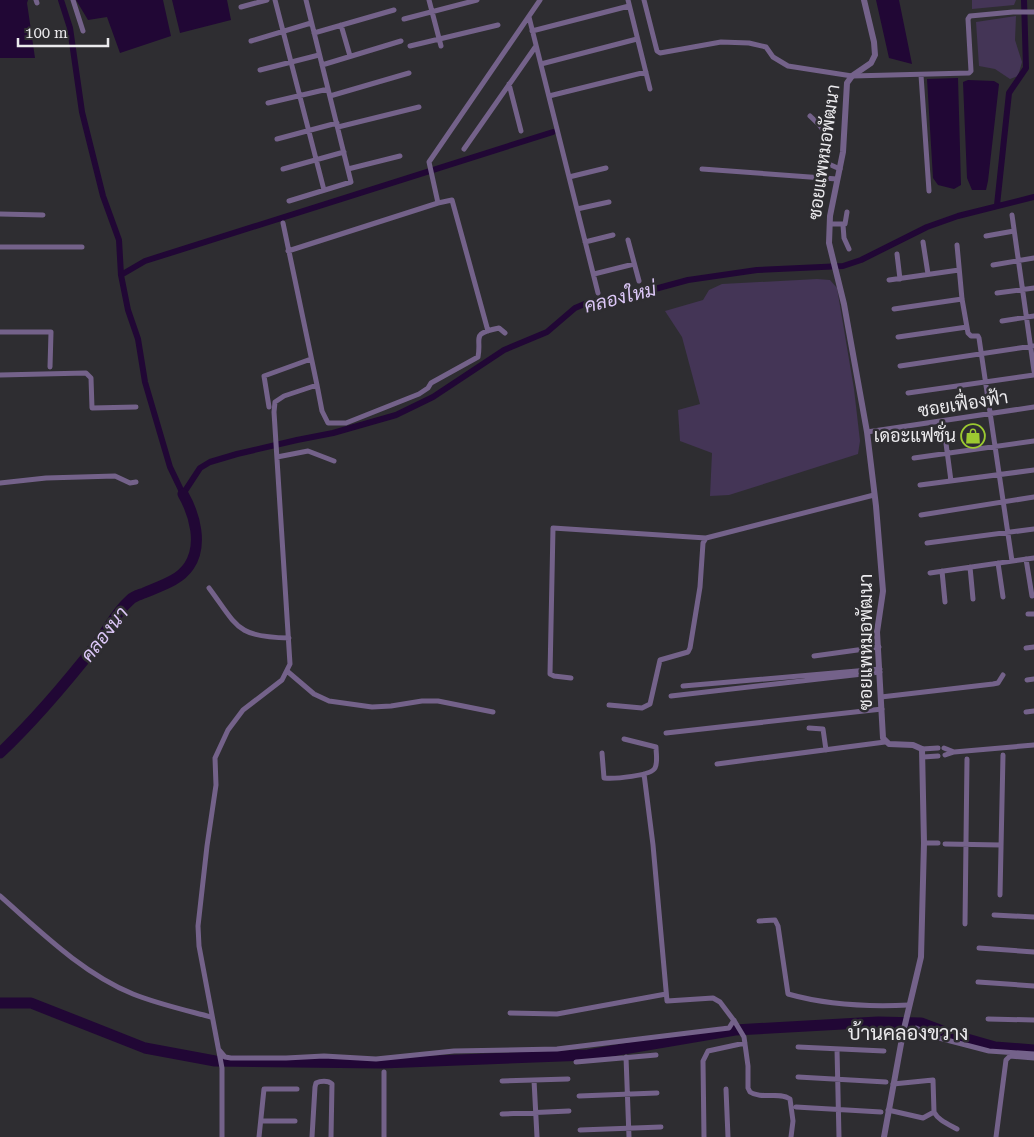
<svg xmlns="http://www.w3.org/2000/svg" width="1034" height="1137" viewBox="0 0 1034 1137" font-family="'Roboto Serif',Sarabun,serif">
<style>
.green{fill:#443556}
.water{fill:#210735}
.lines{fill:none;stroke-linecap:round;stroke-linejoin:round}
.canal{stroke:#210735;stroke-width:6}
.river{stroke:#210735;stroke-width:11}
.minor{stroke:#74628a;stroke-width:5}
.tertiary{stroke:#74628a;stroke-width:6}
.labels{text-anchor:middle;stroke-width:5;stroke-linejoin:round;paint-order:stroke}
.street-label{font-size:18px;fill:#ebeaed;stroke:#2e2d31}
.poi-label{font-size:18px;fill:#ebeaed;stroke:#2e2d31;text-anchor:end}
.water-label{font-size:19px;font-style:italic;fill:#dcc7f7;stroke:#2e2d31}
.quarter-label{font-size:20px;fill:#ebeaed;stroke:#2e2d31}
</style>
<rect width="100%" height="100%" fill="#2e2d31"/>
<path class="green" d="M972 0H1016L1014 5 972 9Z
M1016 16 1015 40 1022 62 1018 76 1010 79 995 69 979 66 976 22Z
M817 279 830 280 837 288 854 389 860 441 858 454 729 495 710 496 712 453 680 441 678 410 700 404 682 337 665 311 703 300 709 290 722 284Z"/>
<path class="water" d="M0 0H28L27 3 35 58H0Z
M76 0H163L171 36 120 53 107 17 88 20Z
M172 0H227L231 20 180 33Z
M876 0H899L912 64 889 58Z
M958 78 961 185 954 189 938 185 933 178 927 79Z
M968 80 994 81 999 84 988 181 986 190H972L967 178 963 82Z"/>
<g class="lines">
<path class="canal" d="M61 0 70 28 82 112 103 196 119 240 121 275 128 310 138 339 145 382 170 467 183 494 200 468 210 462 237 454 297 440 333 433 396 415 433 397 504 350 547 332 575 308 587 303 640 293 688 280 757 270 843 266 861 260 927 227 958 216 1034 197
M997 205 1009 93 1026 68 1024 0
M121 275 145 261 553 132"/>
<path class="river" d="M0 753C35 720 66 683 96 645 108 630 116 612 130 600 134 596 139 595 144 593 160 586 179 581 189 566 203 545 195 515 183 494
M0 1003H31L145 1048 215 1061 382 1063 588 1055 735 1030 878 1022 921 1023 953 1035 995 1047 1034 1050"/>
<path class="minor" d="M36 0 37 3
M73 0 83 31
M275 0 324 190
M429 0 441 46
M628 0 650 89
M644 0 657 51 660 53 721 42 749 43 766 47 773 57 788 66 852 76 969 73 971 71 968 19 970 16 1013 12H1034
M241 7 267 0
M529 17 598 293
M404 19 477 0
M341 25 350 56
M532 31 629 6
M314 33 394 10
M251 41 311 23
M410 46 498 25
M541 64 637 39
M322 65 401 41
M260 70 319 55
M921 75 929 191
M509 84 521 131
M330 96 409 73
M549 96 646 72
M268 103 328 89
M810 116C815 121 821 125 824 132 828 142 827 158 820 167
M338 127 419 107
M277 139 337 123
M464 149 536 46
M824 162 840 169
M283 169 344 152
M348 169 400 156
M702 169 837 179
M569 177 606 168
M289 201 351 182 306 0
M438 203 429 162 540 0
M577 209 609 202
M0 214 43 215
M1012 215 1034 371
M283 223 317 385
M830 224H845L847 212
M843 225 844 238 849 249
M986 236 1014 231
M628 240 639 281
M585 242 613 235
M923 242 928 274
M957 245 962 299 968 333 971 336H978L979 338 1012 561
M0 247H82
M288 251 438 203 452 200 488 331
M897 254 900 279
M993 265 1034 258
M594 274 634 264
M889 280 959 270
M997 293 1034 288
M894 309 962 299
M1002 321 1034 316
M0 332H51L50 367
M898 337 967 327
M900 366 1033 346
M0 375 86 373 91 378 92 408 136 407
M908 393 1034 375
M269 407 264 376 311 359
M943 421 951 481
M867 432 1034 407
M277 457 308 451 334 461
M914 458 1034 441
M0 483 46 478 115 476 130 483 136 482
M920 485 1034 470
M921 515 1034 497
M927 543 1034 529
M1026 559 1032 596
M998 563 1003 597
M970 567 973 599
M942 571 945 602
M930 573 1034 558
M209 588C238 627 236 637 289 638
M1028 614H1034
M1026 648 1034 647
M814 656 879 647
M287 671 314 694 329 701 372 707 391 706 422 701H438L493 712
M571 678 554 676 550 674 553 528 706 538
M1027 680 1034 679
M683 686 880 669
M671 696 880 672
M881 697 993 684 998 683 1003 675
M609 705 642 708 650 704 660 660 688 652 690 648 700 587 703 543 706 538 874 495
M1026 712 1034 711
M809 728 823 729 826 750
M666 733 882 709
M944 748 954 752
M922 749 938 748
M602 753 604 778C614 779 651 776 655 768 658 762 656 753 656 747L624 739
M945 755 954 752 1034 745
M923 757 938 756
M717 764 885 742
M644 774 653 845 667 1001 713 998 720 1002 735 1022 744 1037 748 1066V1088L750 1092C762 1100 779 1091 790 1099L793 1121 791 1137
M924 843H938
M945 844 1001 845
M1000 895 1003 755
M0 896C41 932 82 973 133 994 158 1004 185 1010 211 1017
M994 915 1034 917
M759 921 775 920 778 926 788 994C827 1005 869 1007 909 1005
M965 924 967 759
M979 948 1034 952
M978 982 1034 986
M510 1013 557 1014 666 994
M988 1019 1034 1020
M902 1037 916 1028 939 1038 989 1051 1034 1054
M798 1047 884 1051
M837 1049 839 1137
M219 1050 225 1057 231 1058H286L324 1056 376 1059 454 1051 557 1049 729 1028 734 1020
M626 1057 629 1137
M576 1062 656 1055
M798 1077 886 1082
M534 1080 537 1137
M502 1081 568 1079
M893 1084 933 1080 934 1112C938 1120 948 1124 957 1129
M726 1089 728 1137
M579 1096 657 1093
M796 1107 881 1112
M888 1110 923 1118 934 1112
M502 1114 569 1111
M261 1121H295
M580 1130 661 1127
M222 1137V1068L199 946 198 926 207 846 216 785 215 758 228 730 243 710 282 680 290 664 274 412 275 402 284 396 317 385 322 411 328 423H346L419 394 428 388 431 383 478 357C482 337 470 334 499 328L505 333
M259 1137 264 1089H297
M312 1137 315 1087 316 1083C320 1081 328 1080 332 1084L331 1137
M384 1137V1072
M704 1137 703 1061 708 1051 745 1043
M996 1137 1006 1060 1010 1056 1034 1058"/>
<path class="tertiary" d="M864 0 874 42 875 55 871 63 852 76 847 83 843 152 830 216 829 243 844 304 867 432 876 506 883 591 877 632 883 738 889 744 913 745 922 749 924 843 921 957 903 1033 884 1137"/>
</g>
<defs>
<g id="shop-ring" transform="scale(1.25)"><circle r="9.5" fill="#2e2d31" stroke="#9cca31" stroke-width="1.5"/><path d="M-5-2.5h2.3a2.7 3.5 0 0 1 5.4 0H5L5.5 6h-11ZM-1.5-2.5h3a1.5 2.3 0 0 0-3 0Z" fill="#9cca31"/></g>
</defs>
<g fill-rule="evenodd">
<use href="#shop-ring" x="973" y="436"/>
</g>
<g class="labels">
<g class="street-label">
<text transform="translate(824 152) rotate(-82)" y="6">ซอยแพหมอพัฒนา</text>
<text transform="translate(963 404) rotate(-9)" y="6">ซอยเฟื่องฟ้า</text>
<text transform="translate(866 642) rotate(-90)" y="6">ซอยแพหมอพัฒนา</text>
</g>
<g class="poi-label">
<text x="956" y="442">เดอะแฟชั่น</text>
</g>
<g class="water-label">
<text transform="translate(620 297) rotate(-14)" y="7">คลองใหม่</text>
<text transform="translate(104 634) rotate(-52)" y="7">คลองนา</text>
</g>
<g class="quarter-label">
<text x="908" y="1040">บ้านคลองขวาง</text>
</g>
</g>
<path d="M18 38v8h90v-8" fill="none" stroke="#ebeaed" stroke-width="2.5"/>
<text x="25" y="38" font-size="15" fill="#ebeaed" stroke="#2e2d31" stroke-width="4" paint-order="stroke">100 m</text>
</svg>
